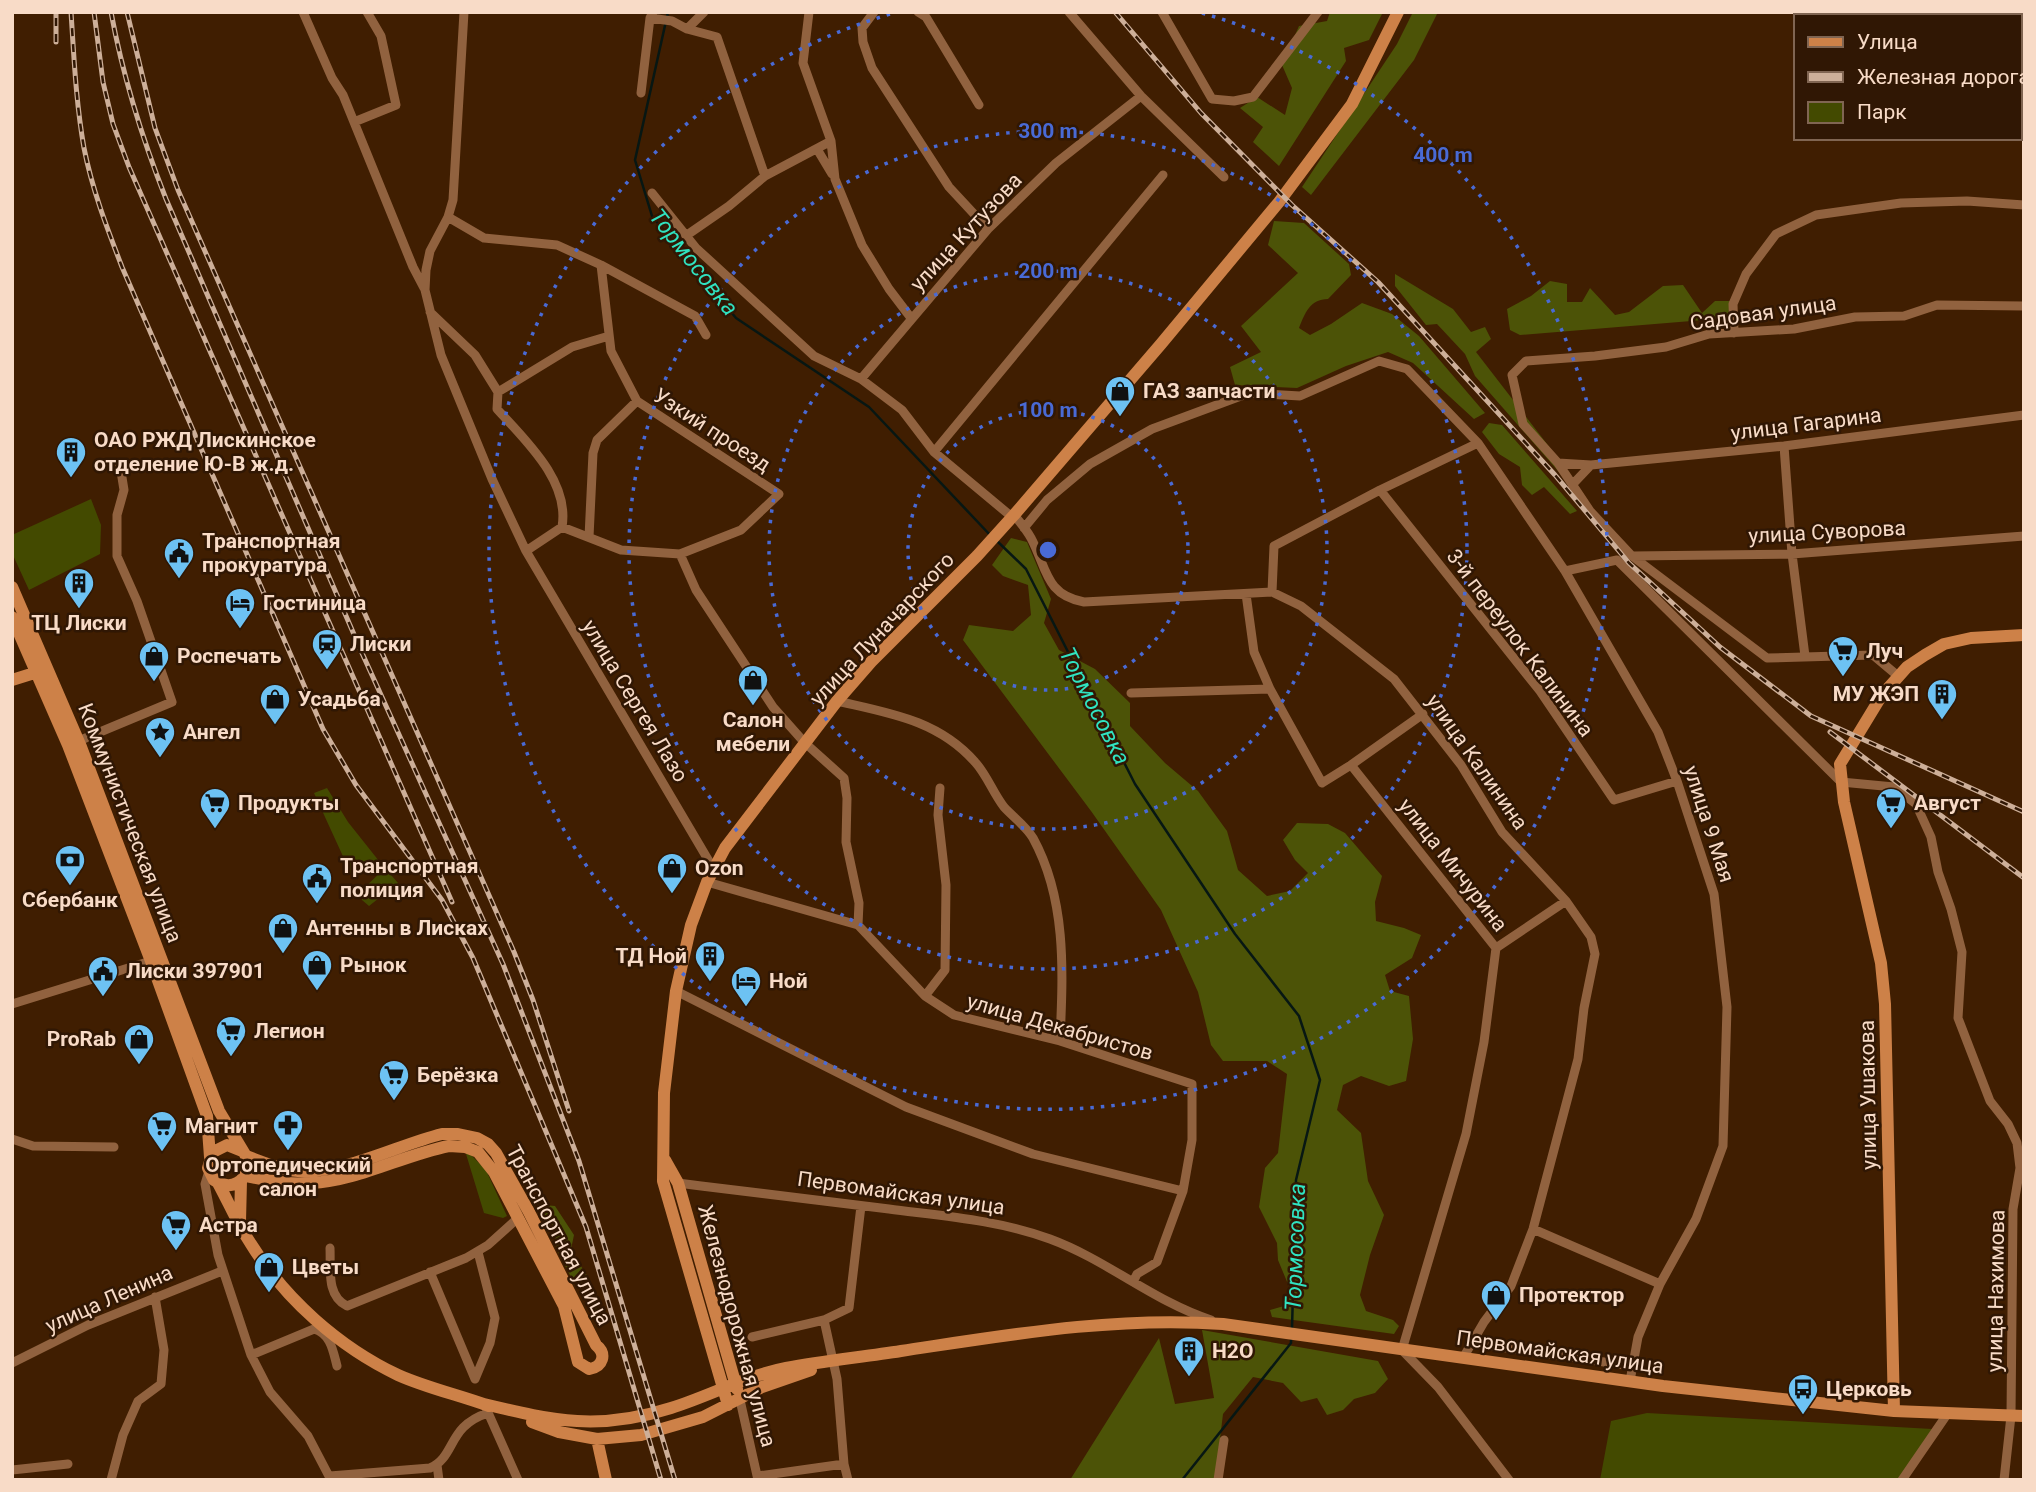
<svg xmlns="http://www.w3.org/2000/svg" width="2036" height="1492" viewBox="0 0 2036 1492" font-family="Roboto,sans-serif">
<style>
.green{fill:#434a00}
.forest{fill:#4c5307}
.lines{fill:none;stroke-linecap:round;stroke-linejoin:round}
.stream{stroke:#071713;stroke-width:2.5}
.street{stroke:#91623f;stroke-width:9}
.secondary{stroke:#cd8148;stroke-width:12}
.rail-casing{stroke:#cdaf99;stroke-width:5}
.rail{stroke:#301704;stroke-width:2.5;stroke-dasharray:8;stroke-linecap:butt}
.ring{fill:none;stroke:#496ad5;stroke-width:3.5;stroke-dasharray:3.5 7}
.labels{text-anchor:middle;stroke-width:5;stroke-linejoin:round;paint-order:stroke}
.street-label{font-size:21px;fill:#f8dbc7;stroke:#301704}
.poi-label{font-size:21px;font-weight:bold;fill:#f8dbc7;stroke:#301704;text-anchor:start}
.water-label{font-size:23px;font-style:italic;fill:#30e3c1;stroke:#301704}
.centre{fill:#496ad5;stroke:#301704;stroke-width:3.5}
.ring-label{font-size:21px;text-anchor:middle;font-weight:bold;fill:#496ad5;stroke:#301704;stroke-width:5;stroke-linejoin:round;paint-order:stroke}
</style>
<rect width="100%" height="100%" fill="#401e01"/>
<path class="green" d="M91 499 101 525 100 554 29 590 12 553V535Z
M327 788 348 822 379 861 361 875 352 876 314 793Z
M385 868 398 883 369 906 362 900V890Z
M469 1153 486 1170 507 1216 503 1218 484 1213 466 1154Z
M1647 1413 1932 1429 1898 1480H1600L1611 1421Z"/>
<path class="forest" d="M1330 12H1383L1369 40 1344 48 1346 61 1279 166 1253 142 1263 127 1240 108 1257 97 1285 115 1292 88 1282 65 1299 26 1327 21Z
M1413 12H1438L1414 60 1311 195 1302 187 1397 44Z
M1274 221 1304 223 1349 264 1351 275 1328 299C1310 299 1305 313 1299 328L1310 335 1331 324 1362 303 1392 314 1419 336 1485 413 1474 419 1413 363 1388 352 1346 366 1297 388 1235 385 1230 367 1261 352 1241 326 1298 273 1268 245Z
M1395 274 1453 309 1471 332 1485 327 1491 339 1476 352 1571 475 1565 479 1475 376 1465 354 1437 324 1426 325 1395 286Z
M1550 281 1567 284V302H1582L1590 288 1615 315 1629 312 1663 286 1683 285 1702 313 1715 301H1730L1728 318 1520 335 1510 330 1507 309 1531 296Z
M1489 423 1502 425 1577 511 1570 514 1544 487 1532 495 1522 485 1520 467 1499 454 1482 432Z
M1011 538 1027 542 1051 599 1044 623 1059 650 1095 669 1130 703V726L1165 763 1198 791 1227 831 1238 870 1267 896 1290 891 1308 873 1295 860 1283 840 1297 823 1328 824 1345 833 1382 876 1375 902 1376 921 1404 928 1421 935 1412 958 1385 975 1390 991 1409 996 1413 1039 1406 1081 1389 1086 1361 1076 1343 1085 1337 1110 1361 1133 1368 1181 1384 1215 1370 1255 1360 1295 1366 1311 1393 1320 1399 1326 1394 1334 1272 1317 1270 1310 1284 1306 1290 1289 1278 1260 1277 1243 1259 1207 1265 1168 1278 1153 1287 1074 1267 1061H1223L1211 1045 1198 992 1161 910 1091 811 963 640 969 625 1013 631 1031 615 1028 585 1003 576 992 565Z
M544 1205 555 1206 574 1235 570 1254C584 1265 600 1296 596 1314L590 1311 587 1293 573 1281 556 1248 555 1228 542 1214Z
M1202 1330 1378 1361 1388 1379 1375 1393 1354 1399 1343 1410 1327 1415 1317 1398 1301 1402 1283 1383 1253 1377 1223 1414 1215 1480H1070L1159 1338 1175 1404 1214 1398Z"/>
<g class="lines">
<path class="stream" d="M668 12 635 160 652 216 736 318 869 407 991 536
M996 540 1026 569 1135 784 1235 934 1299 1016 1320 1080 1296 1180 1292 1329
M1182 1480 1291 1343V1339"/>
<path class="street" d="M303 12 332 78 343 95 413 267 424 288
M464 12 453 200 448 217 430 251 426 270 425 290 441 355 492 479 526 551 713 868
M809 12 803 63 831 141 835 179 862 245 889 289 911 318
M874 12 862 28 863 42 872 68 949 187 988 229
M918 12 926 17 979 105
M1069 12 1141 96 1224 177
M1162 12 1212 99 1234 101 1253 97 1318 12
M1810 16V12
M650 18 672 21 687 29 704 12
M687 29 717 37 765 176
M641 93 650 18 653 12
M354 122 396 105 381 36 367 12
M817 149 832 174
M652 193 696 248 814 356 861 379 902 410 934 452 1012 517
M448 217 484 238 557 245 601 265 611 351 637 401 779 494 741 530 680 554 621 550 562 527
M687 235 729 206 765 176 831 141
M601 265 695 316 706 335
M430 312 475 355 498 392 497 409C525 440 570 481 562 527L526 551
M1734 333 1733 304 1746 274 1776 234 1816 215 1901 203 1967 201 2024 205
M861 379 988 229 1056 163 1141 96
M498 392 572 347 609 336
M1478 443 1380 490 1540 691 1614 800 1677 781
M1784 446 1792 554 1805 656
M934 452 1163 175
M1558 463 1591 465 1784 446 2024 415
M1572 485 1591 465
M1014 515C1020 522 1026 529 1031 538 1047 568 1045 595 1084 602L1272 592 1301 606 1394 679 1461 765 1502 832 1566 901 1591 937 1595 954 1584 1008 1578 1059 1533 1229 1511 1286 1484 1322 1463 1358
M1024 528 1047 500 1090 464 1152 429 1249 393 1300 396 1379 361 1407 369 1478 443 1565 571 1658 732 1677 781 1714 894 1727 1007 1723 1146 1696 1219 1660 1284 1638 1337 1630 1381
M589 537 593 453 597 440 637 401
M680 554 696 590 773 707 804 742 844 778 847 798 846 842 859 903 858 925
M1632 556 1792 554 2024 536
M1565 571 1617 560 1841 782 1894 787 1916 804 1931 837 1938 872 1951 909 1962 952 1958 1018 1990 1101 2008 1124 2017 1143 2020 1168 2013 1209 2011 1416 2004 1480
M1272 592 1274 546 1380 490
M1246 594 1254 652 1270 689
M1898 676 1873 655 1767 658 1632 556 1590 511 1558 463 1523 424 1512 375 1526 361 1595 356 1666 347 1709 334 1794 329 1855 317 1904 316 1937 305 2024 306
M1131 693 1270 689 1322 783 1351 765 1496 948 1484 1042 1466 1134 1402 1350 1438 1387 1509 1480
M837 701C889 713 938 720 975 762 987 775 993 793 1004 807 1013 817 1026 826 1033 838 1067 900 1063 972 1060 1041
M76 742 172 702 137 601 117 556V515L124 490 120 465
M1351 765 1423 714
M707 882 858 925 925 996 954 1015 1060 1041 1192 1084V1140L1183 1191 1157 1262 1137 1274 1133 1282
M1496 948 1566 901
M676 991 906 1107 1033 1154 1183 1191
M925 996 945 970 946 885 938 815 940 788
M12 1004 154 960
M12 1139 33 1146 114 1147
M209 1171 205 1184 218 1255 251 1355 270 1392 308 1436 331 1480
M678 1183C748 1192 818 1200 889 1209 943 1216 999 1220 1050 1239 1107 1260 1153 1301 1211 1320
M1533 1229 1660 1284
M330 1248C331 1269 326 1296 347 1306L466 1258 488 1245 518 1218
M430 1272 475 1379
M752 1337 824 1320
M1472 1343 1632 1366
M251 1355 314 1329C331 1334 333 1351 337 1366
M12 1363 88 1325 222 1271
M475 1379 490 1343 495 1318 478 1252
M740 1400 758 1480
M486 1408 518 1480
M437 1465 439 1480
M12 1470 68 1464
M330 1476 430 1468C456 1457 447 1426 488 1413
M758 1476 844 1464
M111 1480 123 1435 138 1401 161 1384 164 1350 155 1297
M848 1480 844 1464 837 1379 824 1320 849 1308 861 1206
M1218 1480 1224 1440
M1902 1480 1948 1413"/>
<path class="secondary" d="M12 587 81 747 219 1111 246 1156 248 1164 247 1172C240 1186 227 1189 214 1180L208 1168 213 1152 227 1145 242 1151
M12 617 68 745 151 961 207 1116 210 1157
M12 680 44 670
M665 1160 678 1183 737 1389
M246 1176C267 1180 289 1185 311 1183 358 1181 403 1155 449 1146L465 1147 478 1152 494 1172 564 1306 578 1362 589 1369C603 1367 607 1354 596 1345L529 1212 496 1153 488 1144 477 1138 458 1134H442C397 1145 345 1174 298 1171 280 1170 263 1162 246 1156
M218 1183C229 1203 238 1225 251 1244 285 1299 339 1347 398 1375 427 1388 459 1395 489 1406
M240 1221 241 1181
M484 1404C555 1421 599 1431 671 1408 710 1396 745 1376 786 1368 823 1361 863 1357 901 1351 1008 1335 1115 1316 1223 1324L1663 1386 1894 1411 2024 1416
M728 1405 663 1181 664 1093 676 991 691 925 707 882 725 848 837 701 871 662 977 556 1014 515 1161 344 1279 202 1352 104 1398 12
M1894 1411 1885 1004 1881 963 1844 802 1840 764 1882 695 1907 667 1925 655 1944 644 1971 638 2024 635
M532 1422 559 1432 597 1439 641 1435 703 1417 762 1387 811 1370
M597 1439 606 1480"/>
<g class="rail-casing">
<path id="rail" d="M71 12C74 58 76 103 84 148 92 189 107 228 122 267L323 729 356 785 442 900 473 958 586 1227 661 1480
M94 12 103 82 113 124 129 167 452 902
M111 12C123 77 142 138 166 199L362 653 503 964 579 1161 675 1480
M127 12 155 128 178 190 514 952 533 1000 569 1111
M1115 12 1201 113 1292 205 1378 282 1555 475 1629 563 1720 647 1811 716 2024 812
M56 42V12
M1830 732 2024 878"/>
</g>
<use href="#rail" class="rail"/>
</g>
<g class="ring">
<circle cx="1048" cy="550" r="140"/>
<circle cx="1048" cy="550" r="279"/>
<circle cx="1048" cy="550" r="419"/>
<path d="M1202 13A559 559 0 1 1 894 13"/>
</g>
<defs>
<g id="shop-pin" transform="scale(1.575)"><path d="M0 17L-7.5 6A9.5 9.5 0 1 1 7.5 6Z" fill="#6dc2f3" stroke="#301704"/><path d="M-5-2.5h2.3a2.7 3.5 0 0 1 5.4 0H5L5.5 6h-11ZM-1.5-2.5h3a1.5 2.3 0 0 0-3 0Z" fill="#111"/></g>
<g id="building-pin" transform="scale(1.575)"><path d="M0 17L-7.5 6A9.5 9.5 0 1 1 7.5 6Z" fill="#6dc2f3" stroke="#301704"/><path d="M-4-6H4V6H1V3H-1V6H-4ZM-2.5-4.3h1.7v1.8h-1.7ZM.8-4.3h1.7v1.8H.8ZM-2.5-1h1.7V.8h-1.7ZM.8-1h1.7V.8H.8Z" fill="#111"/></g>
<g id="civic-pin" transform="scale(1.575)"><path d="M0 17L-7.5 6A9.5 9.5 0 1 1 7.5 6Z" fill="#6dc2f3" stroke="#301704"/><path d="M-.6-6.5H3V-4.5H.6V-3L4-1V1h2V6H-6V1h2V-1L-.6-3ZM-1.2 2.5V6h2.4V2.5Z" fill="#111"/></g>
<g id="hotel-pin" transform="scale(1.575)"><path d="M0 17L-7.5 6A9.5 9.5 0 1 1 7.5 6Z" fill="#6dc2f3" stroke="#301704"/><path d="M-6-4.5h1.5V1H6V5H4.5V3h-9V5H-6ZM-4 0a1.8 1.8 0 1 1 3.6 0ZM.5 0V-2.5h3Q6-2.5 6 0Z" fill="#111"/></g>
<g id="station-pin" transform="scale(1.575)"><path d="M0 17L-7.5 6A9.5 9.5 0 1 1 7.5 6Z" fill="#6dc2f3" stroke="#301704"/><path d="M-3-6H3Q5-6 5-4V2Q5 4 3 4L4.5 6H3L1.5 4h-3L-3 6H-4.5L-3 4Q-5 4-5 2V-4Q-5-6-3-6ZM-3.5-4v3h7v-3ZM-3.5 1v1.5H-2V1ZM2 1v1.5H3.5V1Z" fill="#111"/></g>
<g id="supermarket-pin" transform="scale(1.575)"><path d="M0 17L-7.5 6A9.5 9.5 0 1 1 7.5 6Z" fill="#6dc2f3" stroke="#301704"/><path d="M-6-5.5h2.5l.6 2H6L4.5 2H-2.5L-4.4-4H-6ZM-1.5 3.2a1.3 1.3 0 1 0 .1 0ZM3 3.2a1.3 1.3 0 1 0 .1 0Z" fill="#111"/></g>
<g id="sight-pin" transform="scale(1.575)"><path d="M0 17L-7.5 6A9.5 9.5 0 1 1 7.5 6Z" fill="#6dc2f3" stroke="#301704"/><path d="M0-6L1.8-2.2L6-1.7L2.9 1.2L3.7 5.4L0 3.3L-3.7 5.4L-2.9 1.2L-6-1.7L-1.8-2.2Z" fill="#111"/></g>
<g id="bank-pin" transform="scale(1.575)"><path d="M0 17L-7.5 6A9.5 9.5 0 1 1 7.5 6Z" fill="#6dc2f3" stroke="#301704"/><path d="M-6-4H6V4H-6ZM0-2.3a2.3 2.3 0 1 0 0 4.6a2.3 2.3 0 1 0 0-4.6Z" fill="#111"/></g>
<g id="pharmacy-pin" transform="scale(1.575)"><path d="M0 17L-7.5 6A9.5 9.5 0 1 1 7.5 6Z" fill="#6dc2f3" stroke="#301704"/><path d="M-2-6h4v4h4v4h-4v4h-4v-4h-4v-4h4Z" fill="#111"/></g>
<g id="bus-pin" transform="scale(1.575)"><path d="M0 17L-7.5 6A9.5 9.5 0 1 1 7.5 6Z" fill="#6dc2f3" stroke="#301704"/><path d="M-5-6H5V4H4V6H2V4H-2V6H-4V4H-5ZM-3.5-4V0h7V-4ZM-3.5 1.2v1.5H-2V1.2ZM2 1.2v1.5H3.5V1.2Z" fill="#111"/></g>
</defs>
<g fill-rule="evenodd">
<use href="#shop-pin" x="1120" y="391"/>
<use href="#building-pin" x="71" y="452"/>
<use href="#civic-pin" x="179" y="553"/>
<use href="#building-pin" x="79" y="583"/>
<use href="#hotel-pin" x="240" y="603"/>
<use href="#station-pin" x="327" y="644"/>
<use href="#supermarket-pin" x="1843" y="651"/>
<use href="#shop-pin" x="154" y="656"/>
<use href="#shop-pin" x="753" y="680"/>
<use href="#building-pin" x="1942" y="694"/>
<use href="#shop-pin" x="275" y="699"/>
<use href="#sight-pin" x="160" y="732"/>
<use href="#supermarket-pin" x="215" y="803"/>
<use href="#supermarket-pin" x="1891" y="803"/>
<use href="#bank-pin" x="70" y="860"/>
<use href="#shop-pin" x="672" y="868"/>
<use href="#civic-pin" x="317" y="878"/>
<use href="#shop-pin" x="283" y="928"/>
<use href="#building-pin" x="710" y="956"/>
<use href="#shop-pin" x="317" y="965"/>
<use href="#civic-pin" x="103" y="971"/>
<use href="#hotel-pin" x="746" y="981"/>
<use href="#supermarket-pin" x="231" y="1031"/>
<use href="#shop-pin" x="139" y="1039"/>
<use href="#supermarket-pin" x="394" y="1075"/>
<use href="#pharmacy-pin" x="288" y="1125"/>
<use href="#supermarket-pin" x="162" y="1126"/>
<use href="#supermarket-pin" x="176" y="1225"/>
<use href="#shop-pin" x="269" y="1267"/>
<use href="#shop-pin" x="1496" y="1295"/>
<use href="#building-pin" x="1189" y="1351"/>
<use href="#bus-pin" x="1803" y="1389"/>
</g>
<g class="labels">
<g class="street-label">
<text transform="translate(966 232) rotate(-47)" y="7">улица Кутузова</text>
<text transform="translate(1763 313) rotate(-8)" y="7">Садовая улица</text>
<text transform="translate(1806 424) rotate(-7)" y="7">улица Гагарина</text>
<text transform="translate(712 430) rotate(33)" y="7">Узкий проезд</text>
<text transform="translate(1827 532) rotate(-3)" y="7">улица Суворова</text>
<text transform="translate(882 629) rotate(-47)" y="7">улица Луначарского</text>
<text transform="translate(1520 643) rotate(53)" y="7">3-й переулок Калинина</text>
<text transform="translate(635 701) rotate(59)" y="7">улица Сергея Лазо</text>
<text transform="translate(1477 762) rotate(55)" y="7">улица Калинина</text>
<text transform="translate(130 823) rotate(69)" y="7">Коммунистическая улица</text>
<text transform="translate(1709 824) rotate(72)" y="7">улица 9 Мая</text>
<text transform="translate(1453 865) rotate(52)" y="7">улица Мичурина</text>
<text transform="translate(1060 1027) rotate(16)" y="7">улица Декабристов</text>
<text transform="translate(1868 1095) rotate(-91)" y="7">улица Ушакова</text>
<text transform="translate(901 1193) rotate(8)" y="7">Первомайская улица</text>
<text transform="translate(559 1235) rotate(62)" y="7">Транспортная улица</text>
<text transform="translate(1996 1291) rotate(-89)" y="7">улица Нахимова</text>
<text transform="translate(109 1299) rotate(-24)" y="7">улица Ленина</text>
<text transform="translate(737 1326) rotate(75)" y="7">Железнодорожная улица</text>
<text transform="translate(1560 1352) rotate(8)" y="7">Первомайская улица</text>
</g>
<g class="poi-label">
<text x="1143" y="398">ГАЗ запчасти</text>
<text x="94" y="447">ОАО РЖД Лискинское<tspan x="94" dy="24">отделение Ю-В ж.д.</tspan></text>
<text x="202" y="548">Транспортная<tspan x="202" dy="24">прокуратура</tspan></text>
<text x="263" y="610">Гостиница</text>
<text x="79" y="630" text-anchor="middle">ТЦ Лиски</text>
<text x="350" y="651">Лиски</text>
<text x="1866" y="658">Луч</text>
<text x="177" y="663">Роспечать</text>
<text x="1919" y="701" text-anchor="end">МУ ЖЭП</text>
<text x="298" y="706">Усадьба</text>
<text x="753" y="727" text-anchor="middle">Салон<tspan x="753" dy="24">мебели</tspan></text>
<text x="183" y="739">Ангел</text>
<text x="238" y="810">Продукты</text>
<text x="1914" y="810">Август</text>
<text x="340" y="873">Транспортная<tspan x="340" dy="24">полиция</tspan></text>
<text x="695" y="875">Ozon</text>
<text x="70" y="907" text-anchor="middle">Сбербанк</text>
<text x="306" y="935">Антенны в Лисках</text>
<text x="687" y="963" text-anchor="end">ТД Ной</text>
<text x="340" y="972">Рынок</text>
<text x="126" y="978">Лиски 397901</text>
<text x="769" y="988">Ной</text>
<text x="254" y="1038">Легион</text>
<text x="116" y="1046" text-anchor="end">ProRab</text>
<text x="417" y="1082">Берёзка</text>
<text x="185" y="1133">Магнит</text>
<text x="288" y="1172" text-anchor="middle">Ортопедический<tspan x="288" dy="24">салон</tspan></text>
<text x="199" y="1232">Астра</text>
<text x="292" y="1274">Цветы</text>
<text x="1519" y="1302">Протектор</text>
<text x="1212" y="1358">H2O</text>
<text x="1826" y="1396">Церковь</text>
</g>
<g class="water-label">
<text transform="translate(694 262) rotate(52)" y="8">Тормосовка</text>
<text transform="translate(1095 706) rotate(63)" y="8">Тормосовка</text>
<text transform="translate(1295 1247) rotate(-88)" y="8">Тормосовка</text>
</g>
</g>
<circle cx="1048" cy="550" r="10" class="centre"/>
<g class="ring-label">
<text x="1048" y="138">300 m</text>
<text x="1443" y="162">400 m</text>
<text x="1048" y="278">200 m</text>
<text x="1048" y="417">100 m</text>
</g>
<rect width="2036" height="1492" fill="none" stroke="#f8dbc7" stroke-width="28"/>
<rect x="1794" y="14" width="228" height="126" fill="#301704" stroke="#806552" stroke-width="2"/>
<rect x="1808" y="37" width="35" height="10" fill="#cd8148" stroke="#806552" stroke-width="2"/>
<text x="1857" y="49" font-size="21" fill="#f8dbc7">Улица</text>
<rect x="1808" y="72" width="35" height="10" fill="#cdaf99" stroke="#806552" stroke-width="2"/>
<text x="1857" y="84" font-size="21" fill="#f8dbc7">Железная дорога</text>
<rect x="1808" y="102" width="35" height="21" fill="#434a00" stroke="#806552" stroke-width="2"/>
<text x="1857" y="119" font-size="21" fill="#f8dbc7">Парк</text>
</svg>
